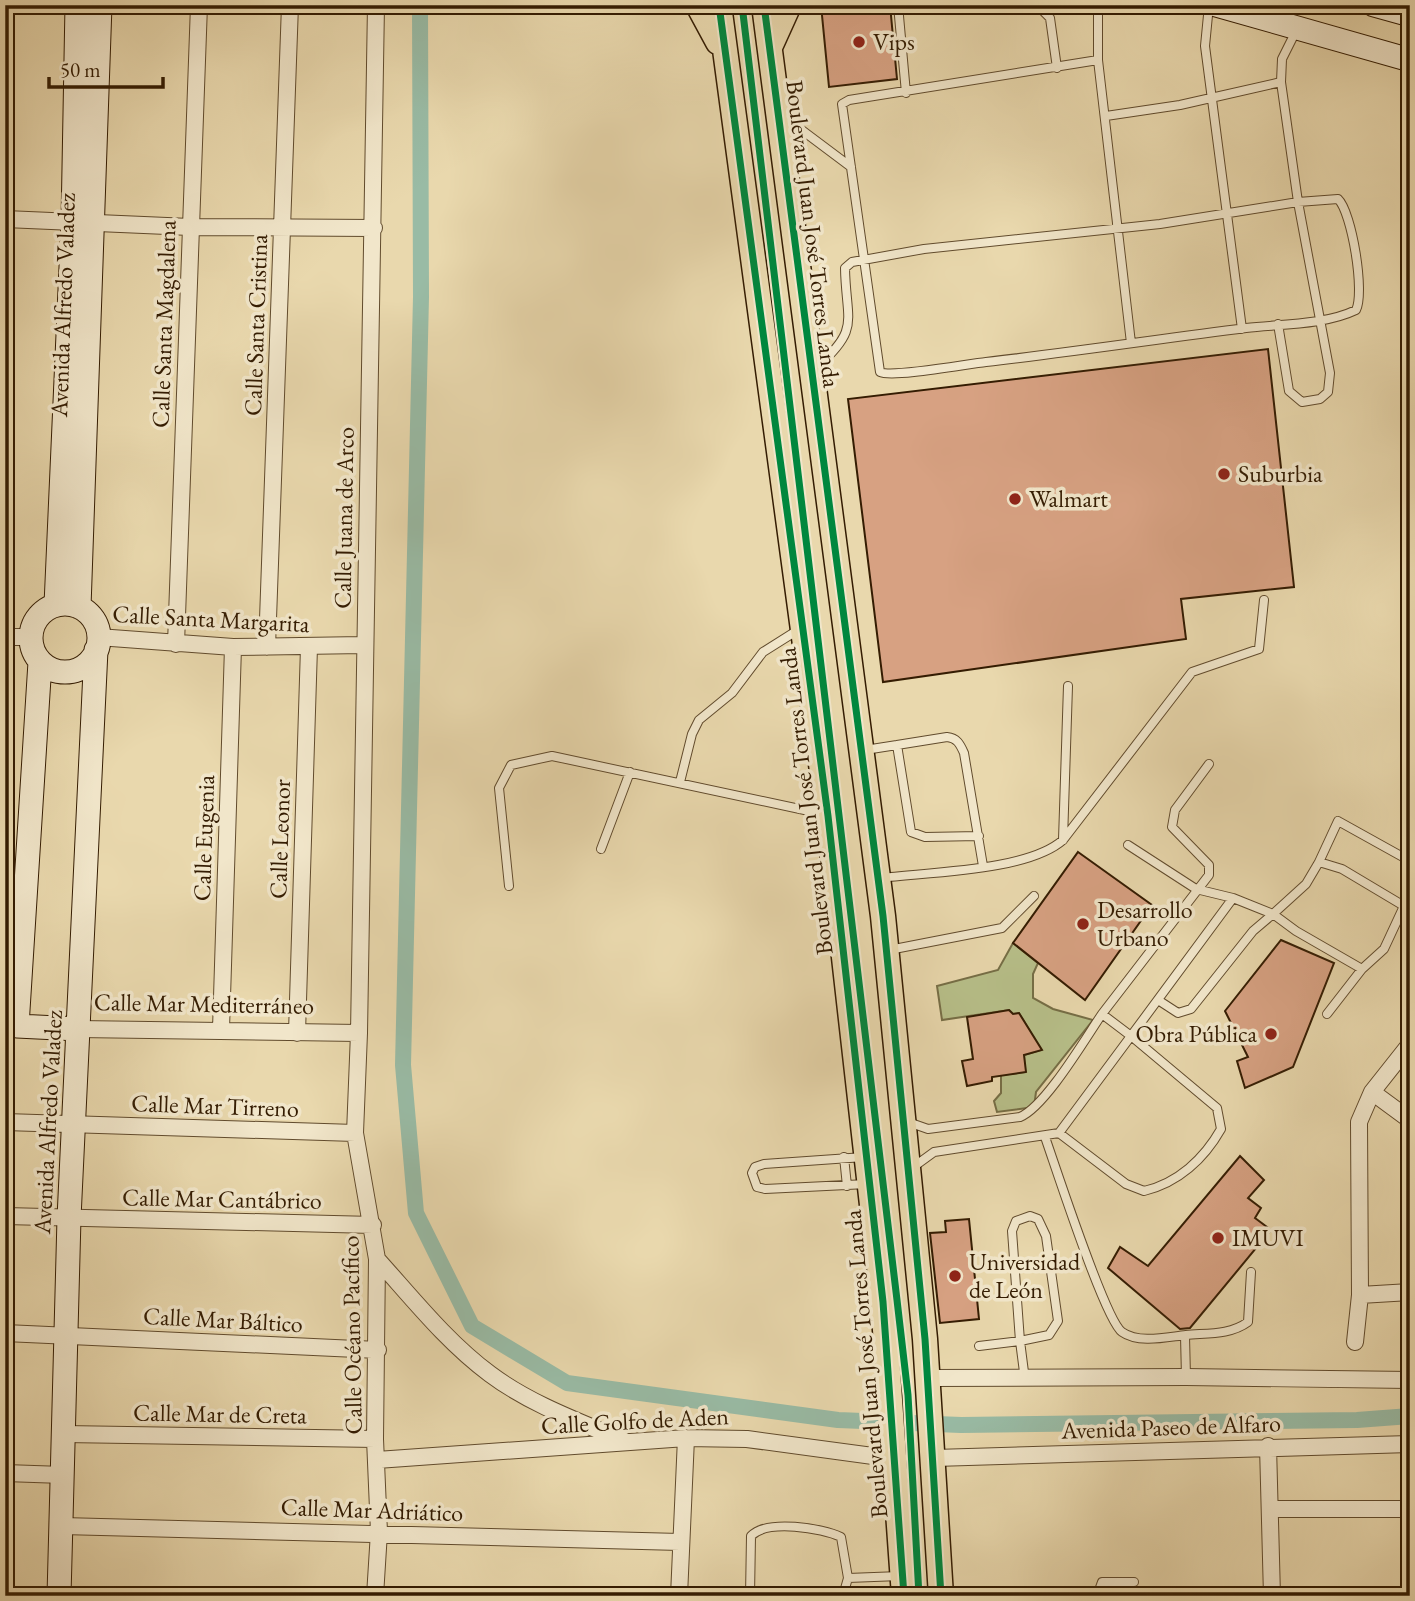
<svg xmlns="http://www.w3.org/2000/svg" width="1415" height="1601" viewBox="0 0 1415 1601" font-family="'EB Garamond',serif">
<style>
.green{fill:#b7bf89;stroke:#766e46;stroke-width:2}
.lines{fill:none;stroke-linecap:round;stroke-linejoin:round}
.canal{stroke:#99bba5;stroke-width:16}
.building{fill:#d7a182;stroke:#341c02;stroke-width:2}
.lane-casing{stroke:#614b2d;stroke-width:10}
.street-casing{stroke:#614b2d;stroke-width:18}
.secondary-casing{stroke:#341c02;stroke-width:25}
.primary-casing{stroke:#341c02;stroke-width:27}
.lane{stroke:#f1e6ca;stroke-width:8}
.street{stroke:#f1e6ca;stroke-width:16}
.secondary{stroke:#f1e6ca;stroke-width:23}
.primary{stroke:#e9d8ad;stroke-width:24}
.cycleway-casing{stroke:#f1e6ca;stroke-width:11}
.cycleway{stroke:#00873e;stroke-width:7}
.poi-dot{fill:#8f2418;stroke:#f1e6ca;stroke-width:2.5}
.labels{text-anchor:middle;stroke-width:7;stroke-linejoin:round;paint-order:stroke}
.poi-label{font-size:24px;fill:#341c02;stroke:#f1e6ca;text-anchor:start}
.street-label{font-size:24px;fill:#341c02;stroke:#f1e6ca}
</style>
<rect width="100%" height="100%" fill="#e9d8ad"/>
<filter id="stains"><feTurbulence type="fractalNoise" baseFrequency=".00286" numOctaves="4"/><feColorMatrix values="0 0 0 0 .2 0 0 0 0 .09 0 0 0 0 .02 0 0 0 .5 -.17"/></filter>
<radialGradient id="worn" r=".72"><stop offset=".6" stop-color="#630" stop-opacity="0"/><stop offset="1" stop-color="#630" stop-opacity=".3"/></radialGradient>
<path class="green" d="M1013 943 1038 963 1033 974V998L1053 1009 1093 1020 1036 1092 1034 1107 997 1112 994 1101 1001 1093V1075L1025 1072 1024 1055 1041 1050 1019 1013 1013 1014 1009 1010 942 1020 937 986 998 970Z"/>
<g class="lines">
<path class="canal" d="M420 5 421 297 403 1065 416 1213 472 1326 567 1383 838 1420 961 1425 1357 1420 1410 1416"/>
</g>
<path class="building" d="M821 5H890L897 79 829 87Z
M1268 349 1294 587 1181 599 1186 639 883 682 848 399Z
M1078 852 1152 905 1085 1000 1013 943Z
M1281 940 1334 963 1293 1067 1245 1088 1237 1061 1248 1057 1225 1011Z
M1009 1010 1013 1014 1019 1013 1042 1050 1024 1055 1026 1072 992 1077V1081L967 1086 962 1061 973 1059 967 1017Z
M1240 1156 1264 1180 1248 1198 1261 1208 1255 1218 1271 1230 1190 1328 1180 1329 1108 1268 1120 1247 1148 1266Z
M969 1219 979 1319 940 1323 930 1233 946 1232 945 1221Z"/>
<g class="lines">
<g class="lane-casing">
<path id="lane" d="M898 5 906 93
M1024 5 1041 9 1050 18 1057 68
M1098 5V60L1131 343
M1209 5 1205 46 1242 329
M1098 60 849 100 842 104 880 372C892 378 967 364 986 362 1073 352 1159 339 1246 328 1281 324 1325 325 1356 310 1365 293 1352 212 1338 199L1298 202 1330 373 1328 392 1320 399 1302 402 1289 391 1278 324
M1281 82 1282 59 1296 31
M783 116 851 167
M817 367C861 328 846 322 845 268L852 262 924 249 1160 224 1298 202 1281 82 1180 105 1106 116
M865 750 897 745
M680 782 692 734 699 720 732 693 763 652 798 630
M979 836 925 837 911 832 897 745 947 737C957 738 960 744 964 753L983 866
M1063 840 1068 686
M1128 845 1196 889 1233 898 1273 914 1306 884 1319 862 1342 869 1404 906 1384 949 1362 969 1327 1014
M601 849 630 772
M1319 862 1338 821 1410 861
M881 878C930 872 1028 871 1063 840L1192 672 1259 649 1264 600
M509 886 499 788 511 765 552 756 823 814
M889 950 1002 928 1034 896
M1158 1000 1178 1013 1191 1009 1253 931 1273 914 1296 931 1362 969
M1102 1014 1209 875V865L1172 827 1175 810 1209 764
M908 1122 928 1129 1020 1117C1045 1107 1085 1039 1102 1014L1131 1036 1059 1133 934 1152 912 1168
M1059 1133 1126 1184 1144 1191C1178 1183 1204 1159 1221 1129L1217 1108 1131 1036 1233 898
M1045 1137C1056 1168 1105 1320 1122 1332 1139 1344 1167 1337 1186 1335 1208 1333 1230 1335 1248 1322L1251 1272
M844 1157 847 1186
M864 1157 764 1164 755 1167 752 1173 757 1187 765 1189 867 1184
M1185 1336 1186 1377
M979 1346 1020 1341 1012 1231 1016 1221 1030 1216 1038 1219 1046 1236 1058 1321 1049 1335 1020 1341 1025 1380
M749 1596 844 1592 848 1578 900 1576
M750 1596 751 1536C767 1519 822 1528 841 1537L848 1578
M1097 1596 1102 1582H1134"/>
</g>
<g class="street-casing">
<path id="street" d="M5 219 190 227 374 228
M5 637H31
M98 637 233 647 363 645
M176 644 199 5
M267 647 290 5
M78 1029 359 1033
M221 1029 233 647
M297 1033 309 647
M1372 1092 1410 1120
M5 1122 355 1133
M5 1216 373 1225
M377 1259C413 1299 447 1342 490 1374 530 1404 580 1422 625 1441
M1360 1295 1410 1292
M5 1333 378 1350
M1355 1342 1360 1295 1359 1122 1372 1092 1410 1044
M929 1378 1186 1377 1410 1380
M64 1434 375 1439
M1268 1446 1272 1596
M935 1458 1410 1444
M377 1460 686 1438 747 1439 895 1459
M5 1473 63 1475
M1271 1509H1410
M62 1526 680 1542
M375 1596 379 1532 375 1439 377 1259 355 1133 359 1033 376 5
M679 1596 686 1438"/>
</g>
<g class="secondary-casing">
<path id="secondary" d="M1216 5 1410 60
M1374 5 1410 15
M31 638a34 34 0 1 1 68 0a34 34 0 1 1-68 0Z
M56 605 73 222 77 5
M79 607 100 5
M40 662 17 1026 78 1029
M59 1596 69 1218 96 650"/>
</g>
<g class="primary-casing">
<path id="primary" d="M698 5 718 42
M719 5 828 816 883 1302 904 1596
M764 5 883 916 925 1339 941 1596
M770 47 789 5"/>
</g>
<use href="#lane" class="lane"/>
<use href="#street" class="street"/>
<use href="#secondary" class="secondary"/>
<use href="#primary" class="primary"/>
<g class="cycleway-casing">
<path id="cycleway" d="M719 5 828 816 883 1302 904 1596
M742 5 897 1300 908 1395 919 1596
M764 5 883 916 925 1339 941 1596"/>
</g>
<use href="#cycleway" class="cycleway"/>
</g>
<g class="poi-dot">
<circle cx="859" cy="42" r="7"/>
<circle cx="1224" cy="474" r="7"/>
<circle cx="1015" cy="499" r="7"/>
<circle cx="1083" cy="924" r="7"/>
<circle cx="1271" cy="1034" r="7"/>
<circle cx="1218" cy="1238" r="7"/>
<circle cx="955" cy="1276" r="7"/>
</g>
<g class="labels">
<g class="poi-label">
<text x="873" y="50">Vips</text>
<text x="1238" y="482">Suburbia</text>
<text x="1029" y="507">Walmart</text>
<text x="1097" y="918">Desarrollo<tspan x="1097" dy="28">Urbano</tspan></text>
<text x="1257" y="1042" text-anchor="end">Obra Pública</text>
<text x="1232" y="1246">IMUVI</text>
<text x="969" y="1270">Universidad<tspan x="969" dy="28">de León</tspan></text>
</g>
<g class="street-label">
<text transform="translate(813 234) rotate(83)" y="8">Boulevard Juan José Torres Landa</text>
<text transform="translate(63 305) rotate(-88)" y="8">Avenida Alfredo Valadez</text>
<text transform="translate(164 324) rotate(-88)" y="8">Calle Santa Magdalena</text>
<text transform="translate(256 325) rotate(-88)" y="8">Calle Santa Cristina</text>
<text transform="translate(344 518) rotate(-89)" y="8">Calle Juana de Arco</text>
<text transform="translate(211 619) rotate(3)" y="8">Calle Santa Margarita</text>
<text transform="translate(806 801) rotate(-97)" y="8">Boulevard Juan José Torres Landa</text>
<text transform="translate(204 838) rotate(-88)" y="8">Calle Eugenia</text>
<text transform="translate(280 839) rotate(-88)" y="8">Calle Leonor</text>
<text transform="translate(204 1004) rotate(1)" y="8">Calle Mar Mediterráneo</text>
<text transform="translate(215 1106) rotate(2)" y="8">Calle Mar Tirreno</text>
<text transform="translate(48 1122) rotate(-87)" y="8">Avenida Alfredo Valadez</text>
<text transform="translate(222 1199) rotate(1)" y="8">Calle Mar Cantábrico</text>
<text transform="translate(223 1320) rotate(3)" y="8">Calle Mar Báltico</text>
<text transform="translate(352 1335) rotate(-91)" y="8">Calle Océano Pacífico</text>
<text transform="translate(866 1364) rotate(-95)" y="8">Boulevard Juan José Torres Landa</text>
<text transform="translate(220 1414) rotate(1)" y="8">Calle Mar de Creta</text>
<text transform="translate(635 1421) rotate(-3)" y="8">Calle Golfo de Aden</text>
<text transform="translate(1171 1427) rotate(-2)" y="8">Avenida Paseo de Alfaro</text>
<text transform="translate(372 1510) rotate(2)" y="8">Calle Mar Adriático</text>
</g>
</g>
<rect width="1415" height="1601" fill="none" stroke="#e9d8ad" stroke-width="28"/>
<rect x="7" y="7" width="1401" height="1587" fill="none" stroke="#341c02" stroke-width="3.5"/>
<rect x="14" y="14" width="1387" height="1573" fill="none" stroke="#341c02" stroke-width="2"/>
<path d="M49 77v10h114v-10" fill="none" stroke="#341c02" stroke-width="3.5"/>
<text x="60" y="77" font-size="21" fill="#341c02" stroke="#f1e6ca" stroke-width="5" paint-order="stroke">50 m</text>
<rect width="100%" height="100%" filter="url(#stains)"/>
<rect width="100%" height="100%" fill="url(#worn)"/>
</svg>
